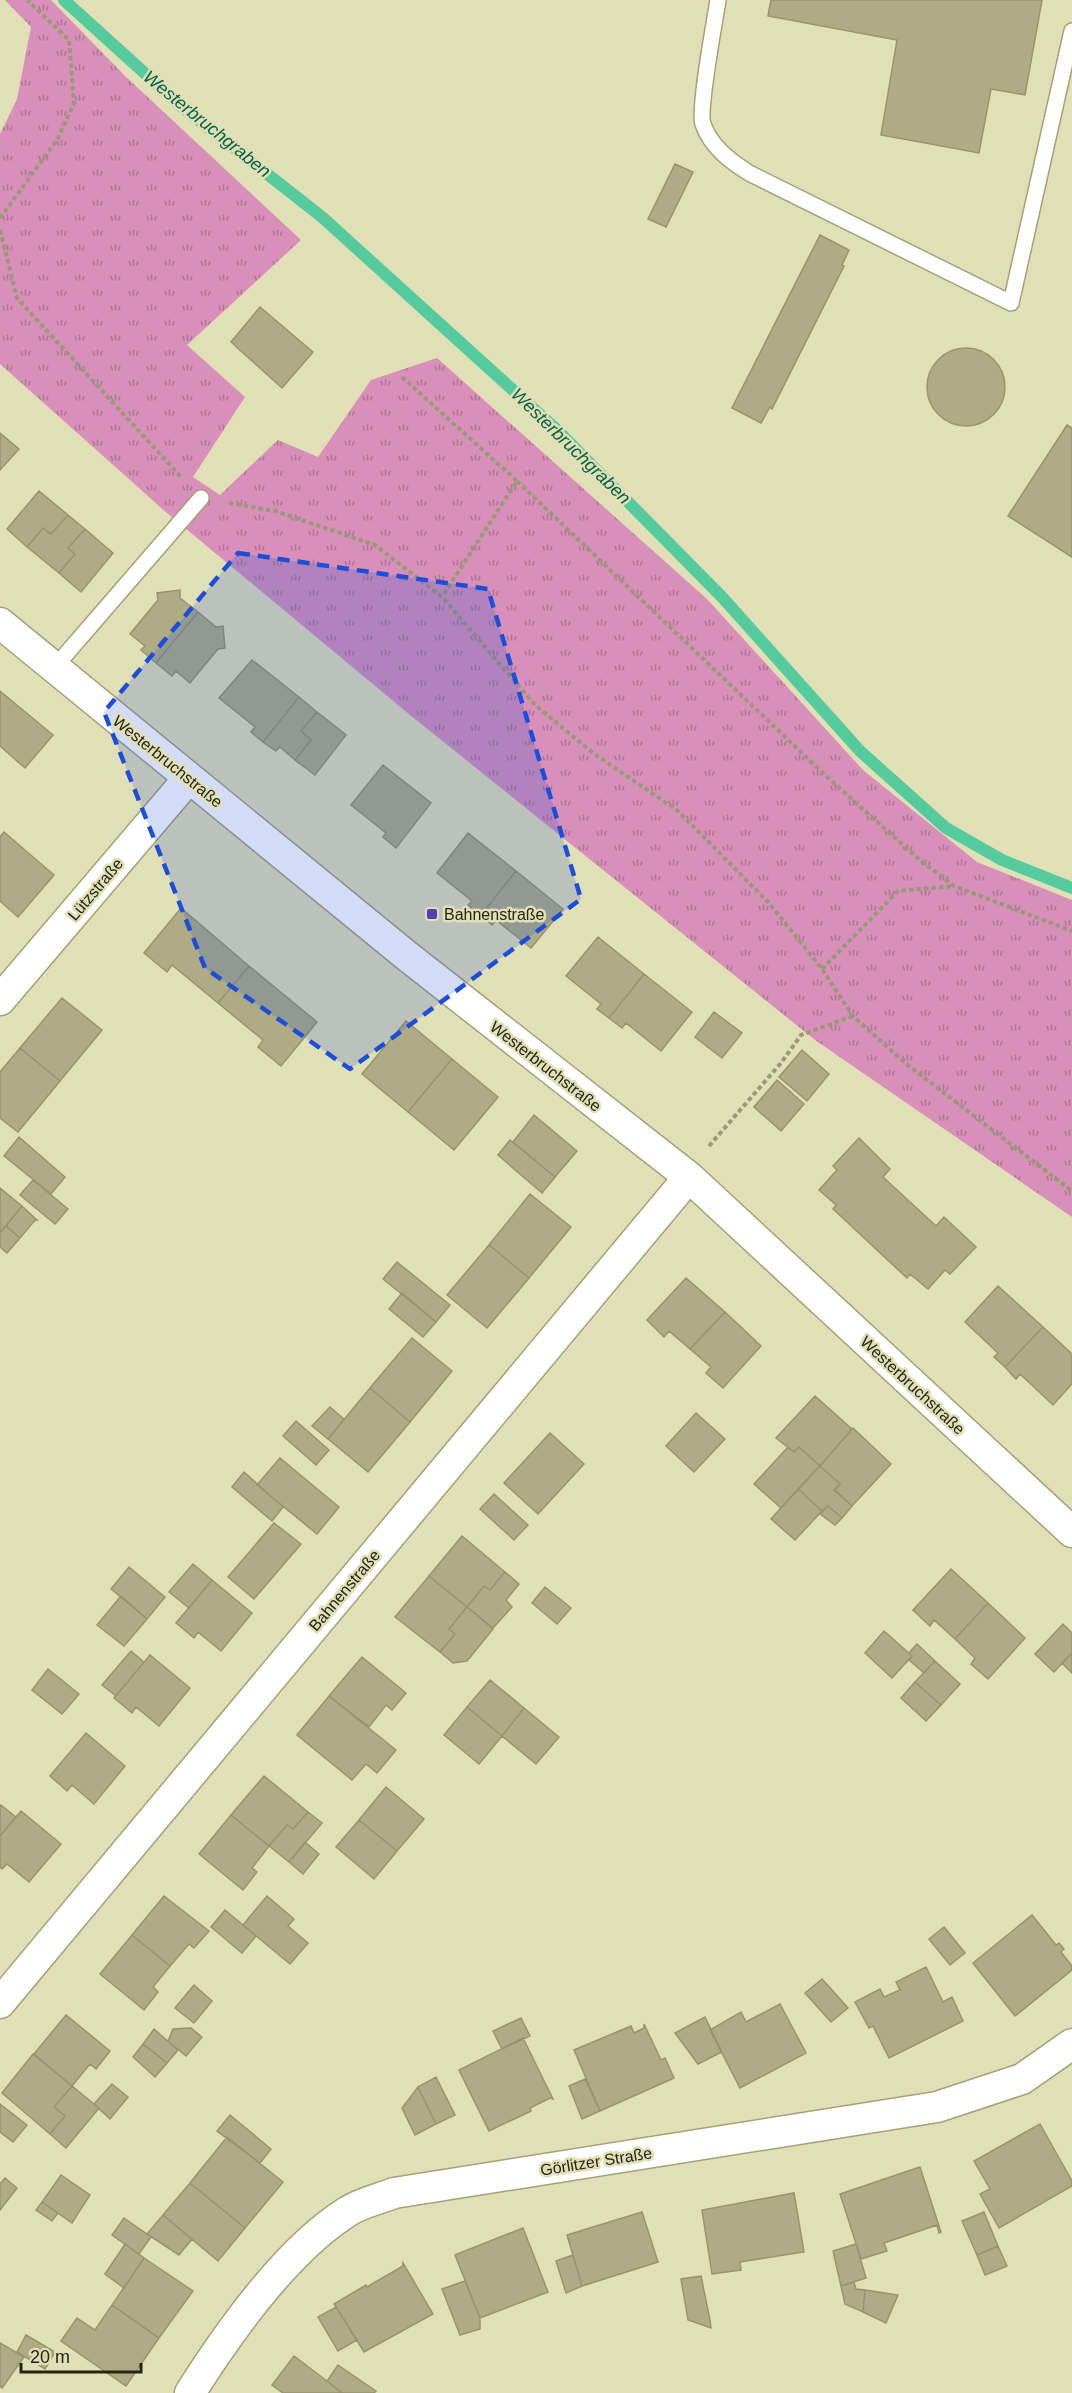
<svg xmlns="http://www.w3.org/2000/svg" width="1072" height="2393" viewBox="0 0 1072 2393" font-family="Arial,sans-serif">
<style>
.grass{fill:url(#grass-tufts)}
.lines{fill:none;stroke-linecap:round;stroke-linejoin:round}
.stream{stroke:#54ca9d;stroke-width:12}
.building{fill:#afac85;stroke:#97946d;stroke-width:1.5}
.service-casing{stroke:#a4a17a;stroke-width:18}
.minor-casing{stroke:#a4a17a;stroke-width:33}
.path{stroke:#9a9878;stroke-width:4;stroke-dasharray:4.5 3;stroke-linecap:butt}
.service{stroke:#fff;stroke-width:15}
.minor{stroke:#fff;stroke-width:30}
.marked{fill:#1d4ed8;fill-opacity:0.2;stroke:#1d4ed8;stroke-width:4.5;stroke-dasharray:12 8;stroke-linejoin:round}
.poi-dot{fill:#523eb5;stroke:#e1dfb5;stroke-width:2}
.labels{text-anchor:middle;stroke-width:5;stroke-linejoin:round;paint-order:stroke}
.street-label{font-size:16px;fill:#262515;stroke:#e1dfb5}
.poi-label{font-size:16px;fill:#262515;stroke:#e1dfb5;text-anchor:start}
.water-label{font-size:18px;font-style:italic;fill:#006346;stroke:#e1dfb5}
</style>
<defs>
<pattern id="grass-tufts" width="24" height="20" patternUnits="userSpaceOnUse" patternTransform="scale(1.5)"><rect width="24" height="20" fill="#d88fb9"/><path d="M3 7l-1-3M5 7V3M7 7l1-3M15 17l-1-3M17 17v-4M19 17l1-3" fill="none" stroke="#af7595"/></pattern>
</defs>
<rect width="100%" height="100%" fill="#e1dfb5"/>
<path class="grass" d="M5 0H51L125 76 301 240 187 345 245 397 193 477 220 495 278 440 318 457 371 380 437 358 707 599 863 770 977 862 1072 900V1217L815 1040 410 715 167 513 0 364V134L17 99 31 27Z"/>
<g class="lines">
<path class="stream" d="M64 0 182 107 322 217 557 430 722 597 860 751 946 828 1002 860 1072 888"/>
</g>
<path class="building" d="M771 0H1042L1025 95 991 89 979 153 881 135 897 40 768 16Z
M675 164 693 172 666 227 648 219Z
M820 235 849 250 842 265 844 266 772 409 770 407 761 423 732 408Z
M260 307 313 352 282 388 231 342Z
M927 387a39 39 0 1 1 78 0a39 39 0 1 1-78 0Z
M1067 425 1072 428V557L1008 516Z
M0 433 19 449 0 470Z
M39 491 68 515 51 534 43 528 27 547 7 529Z
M68 515 85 529 68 548 75 554 59 573 27 547 43 528 51 534Z
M85 529 113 553 81 592 59 573 75 554 68 548Z
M180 590V598L198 612 156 663 141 650 145 646 130 634 158 600 157 593Z
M198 612 216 627 223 626 225 648 218 649 190 683 176 671 172 676 156 663Z
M252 660 299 697 263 742 251 732 255 727 219 698Z
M0 691 53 735 25 768 0 746Z
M299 697 317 712 301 731 311 740 295 760 280 747 276 751 263 742Z
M317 712 346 735 315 775 295 760 311 740 301 731Z
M383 765 431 803 396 848 383 837 386 833 351 805Z
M4 832 54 875 18 917 0 901V837Z
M468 833 516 871 481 915 468 905 472 901 437 873Z
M516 871 563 909 531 948 496 920 492 925 481 915Z
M181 908 249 966 218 1003 172 965 167 972 144 953Z
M598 937 644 974 609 1018 597 1009 601 1004 566 976Z
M249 966 317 1022 281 1066 258 1047 263 1040 218 1003Z
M644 974 692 1012 661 1051 626 1023 622 1028 609 1018Z
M62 998 102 1030 60 1081 20 1048Z
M714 1012 742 1033 722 1058 695 1037Z
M406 1021 452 1059 408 1112 362 1074Z
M20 1048 60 1081 18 1132 0 1118V1072Z
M802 1050 829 1074 807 1101 779 1077Z
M452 1059 498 1097 454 1150 408 1112Z
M777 1080 804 1104 781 1131 754 1107Z
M534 1115 577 1151 555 1177 513 1142Z
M19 1137 65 1177 51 1194 4 1156Z
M859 1138 890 1169 883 1177 936 1226 944 1217 976 1247 950 1274 945 1270 928 1289 910 1274 907 1278 833 1209 836 1205 819 1190 837 1170 833 1166Z
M510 1140 555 1177 542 1193 498 1155Z
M33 1180 68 1209 55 1224 20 1195Z
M0 1188 22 1206 0 1233Z
M530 1194 571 1227 529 1278 489 1245Z
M22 1206 38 1221 36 1219 20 1238 6 1226Z
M6 1226 20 1238 7 1253 0 1247V1233Z
M489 1245 529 1278 487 1328 447 1295Z
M397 1262 450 1305 436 1322 383 1279Z
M686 1278 725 1312 690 1349 669 1331 664 1337 647 1320Z
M998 1286 1043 1327 1005 1367 994 1357 998 1353 965 1322Z
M402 1293 436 1322 423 1337 389 1309Z
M725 1312 761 1346 723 1388 706 1373 711 1367 690 1349Z
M1043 1327 1072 1354V1384L1053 1405 1020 1374 1016 1379 1005 1367Z
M412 1338 452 1371 410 1422 370 1388Z
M370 1388 410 1422 368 1472 328 1439Z
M815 1396 852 1429 820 1466 799 1447 794 1452 776 1438Z
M330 1407 344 1419 328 1439 312 1426Z
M696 1413 725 1439 694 1472 666 1446Z
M296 1421 329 1450 316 1465 283 1436Z
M853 1428 891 1464 852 1506 835 1490 840 1484 820 1466Z
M550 1433 584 1464 538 1514 504 1483Z
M788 1447 794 1452 799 1447 820 1466 781 1508 754 1484Z
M280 1458 339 1507 317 1534 257 1485Z
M820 1466 840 1484 834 1490 852 1506 842 1518 828 1506 822 1511 798 1489Z
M244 1472 283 1507 272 1521 232 1487Z
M798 1489 822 1511 795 1540 771 1519Z
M494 1494 528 1525 514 1540 480 1509Z
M828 1506 842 1518 835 1525 820 1514Z
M274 1523 301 1544 254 1599 228 1577Z
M462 1536 505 1572 490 1590 484 1586 467 1607 429 1576Z
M193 1564 212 1580 189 1608 169 1592Z
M129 1567 165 1597 147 1619 111 1589Z
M951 1569 988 1603 955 1639 934 1620 930 1626 913 1610Z
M505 1572 519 1584 506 1600 512 1607 493 1628 467 1607 484 1586 490 1590Z
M429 1576 467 1607 449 1629 455 1634 440 1652 395 1617Z
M212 1580 252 1613 221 1651 198 1632 194 1638 176 1623Z
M545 1587 571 1608 557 1624 532 1603Z
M121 1596 147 1619 124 1646 97 1625Z
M988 1603 1025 1638 988 1679 971 1664 975 1658 955 1639Z
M467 1607 493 1629 467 1661 453 1663 440 1652 455 1634 449 1629Z
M1063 1624 1072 1633V1653L1054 1672 1035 1654Z
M884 1631 912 1656 892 1678 865 1653Z
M917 1644 935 1661 924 1673 909 1660 912 1656 909 1653Z
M131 1651 144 1662 116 1696 102 1685Z
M1072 1653V1673L1062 1663Z
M150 1655 190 1688 159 1726 136 1707 132 1713 114 1698Z
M362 1657 406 1693 392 1710 386 1705 369 1727 329 1696Z
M935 1661 960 1684 941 1705 915 1682Z
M48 1669 79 1694 62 1714 32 1690Z
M490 1680 524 1708 502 1736 467 1707Z
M915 1682 941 1705 926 1721 901 1698Z
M329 1696 396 1750 377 1773 366 1764 352 1780 297 1735Z
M467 1707 502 1736 479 1764 444 1735Z
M524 1708 559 1737 536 1764 502 1736Z
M86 1733 125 1766 94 1804 72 1785 67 1791 50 1776Z
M264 1776 308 1812 293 1829 287 1825 269 1846 231 1815Z
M386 1787 424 1819 397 1851 359 1820Z
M1 1805 16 1817 0 1836V1807Z
M21 1811 61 1844 29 1882 7 1864 2 1869 0 1867V1836Z
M308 1812 322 1823 289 1862 269 1846 287 1825 293 1829Z
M231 1815 269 1846 252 1868 257 1872 243 1890 199 1854Z
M359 1820 397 1851 374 1879 336 1847Z
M305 1842 319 1854 303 1874 289 1862Z
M164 1896 209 1931 194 1948 189 1944 170 1966 132 1935Z
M267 1896 294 1919 288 1926 308 1943 290 1964 243 1925Z
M225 1910 256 1936 242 1953 211 1927Z
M1032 1915 1056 1945 1059 1943 1064 1949 1061 1952 1072 1966V1970L1015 2016 973 1963Z
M944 1927 965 1953 950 1965 929 1939Z
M132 1935 170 1966 153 1987 158 1992 144 2010 100 1974Z
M926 1967 943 2002 952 1997 963 2021 889 2058 873 2026 869 2028 855 2002 880 1989 884 1997 900 1990 896 1982Z
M822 1979 848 2008 831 2022 805 1993Z
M194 1985 212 2001 194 2023 175 2008Z
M780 2004 806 2053 740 2088 710 2030 741 2012 746 2022Z
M66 2015 110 2051 96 2069 90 2064 72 2086 34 2054Z
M705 2017 722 2052 698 2064 675 2033Z
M521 2018 530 2036 502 2049 493 2031Z
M644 2024 661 2060 665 2058 674 2078 600 2111 574 2050 631 2026 634 2033 644 2028Z
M191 2028 202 2037 186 2056 168 2041 173 2029Z
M154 2029 178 2050 167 2063 143 2044Z
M523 2038 553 2099 550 2098 530 2108 531 2111 489 2131 459 2070Z
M143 2044 167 2063 155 2077 133 2057Z
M33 2054 72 2086 54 2107 65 2116 50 2134 2 2093Z
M436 2077 455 2115 436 2124 418 2087Z
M585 2079 600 2111 582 2119 569 2086Z
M112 2084 128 2097 110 2119 94 2104Z
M72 2086 99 2108 66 2148 50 2134 65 2116 54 2107Z
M418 2087 436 2124 415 2135 402 2108Z
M0 2104 27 2125 13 2142 0 2132Z
M230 2115 271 2149 260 2163 217 2131Z
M1040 2124 1072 2181V2186L999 2228 980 2194 990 2189 974 2161Z
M227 2137 283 2182 245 2228 190 2183Z
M920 2167 941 2232 939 2233 937 2225 884 2243 887 2251 861 2259 840 2194Z
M61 2175 90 2195 72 2223 42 2202Z
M5 2178 17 2188 0 2210V2184Z
M190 2183 245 2228 218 2261 163 2215Z
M794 2193 804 2252 740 2262 741 2270 712 2274 702 2210Z
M42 2202 58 2213 52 2221 36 2210Z
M642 2212 658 2262 582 2286 567 2235Z
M984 2212 998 2246 977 2255 962 2221Z
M163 2215 192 2239 179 2255 147 2234Z
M124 2218 151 2237 139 2254 112 2235Z
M523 2228 548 2292 480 2318 455 2255Z
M125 2244 144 2258 124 2288 105 2274Z
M856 2244 866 2278 841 2286 833 2251Z
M998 2246 1007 2266 985 2275 977 2255Z
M573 2255 582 2286 566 2293 556 2261Z
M144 2258 193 2291 159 2338 112 2305Z
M403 2263 433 2314 364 2352 334 2304 366 2285 367 2287 403 2266Z
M701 2276 710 2320 711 2328 688 2320 681 2279Z
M465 2281 480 2318V2329L460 2335 442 2289Z
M854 2282 856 2289 865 2290 863 2312 845 2304 841 2286Z
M865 2290 898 2295 886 2323 863 2312Z
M112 2305 159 2338 126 2386 61 2341 77 2318 95 2330Z
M336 2307 357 2340 338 2351 318 2317Z
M26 2335 55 2352 45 2369 17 2352Z
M0 2343 24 2357 2 2388 0 2386Z
M294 2356 327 2381 342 2393H283L272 2385Z
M338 2365 376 2391 374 2393H342L327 2381Z"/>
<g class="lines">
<g class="service-casing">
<path id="service" d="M718 0C715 20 698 110 703 124 711 147 729 160 749 173L1011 303 1072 31
M54 668 201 498"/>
</g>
<g class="minor-casing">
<path id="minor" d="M0 623 407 956 689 1177 1072 1532
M0 1000 189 778
M0 2003 689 1177
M190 2393C228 2333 287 2250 347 2212 360 2203 379 2199 394 2193L937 2107 1022 2079 1072 2044"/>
</g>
<path class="path" d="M0 218 57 140 74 103 69 40 27 0
M0 230 17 298 182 478
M402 377 517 481 442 597
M517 481 827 777 920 860 954 886 1072 931
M229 503 275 511 375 545 442 597 535 705 593 753 678 811 769 903 822 969 853 1016 905 1063 1072 1191
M822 969 898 891 954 886
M709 1146 781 1063 801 1035 853 1016"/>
<use href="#service" class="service"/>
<use href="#minor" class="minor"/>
</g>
<path class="marked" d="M238 553 488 589 581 899 350 1069 205 968 104 712Z"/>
<rect class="poi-dot" x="426" y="908" width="12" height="12" rx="3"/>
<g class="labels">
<g class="street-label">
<text transform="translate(168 761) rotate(39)" y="6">Westerbruchstraße</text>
<text transform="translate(95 889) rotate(-50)" y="6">Lützstraße</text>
<text transform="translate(546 1066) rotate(38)" y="6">Westerbruchstraße</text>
<text transform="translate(913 1385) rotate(43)" y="6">Westerbruchstraße</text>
<text transform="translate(344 1590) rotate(-50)" y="6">Bahnenstraße</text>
<text transform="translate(596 2161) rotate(-9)" y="6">Görlitzer Straße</text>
</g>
<g class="poi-label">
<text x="444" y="920">Bahnenstraße</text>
</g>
<g class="water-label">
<text transform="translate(207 124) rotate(39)" y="6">Westerbruchgraben</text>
<text transform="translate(571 446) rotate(44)" y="6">Westerbruchgraben</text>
</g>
</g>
<path d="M21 2363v9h120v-9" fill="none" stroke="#262515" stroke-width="3"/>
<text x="30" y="2363" font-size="18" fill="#262515" stroke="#e1dfb5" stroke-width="4.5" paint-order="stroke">20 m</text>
</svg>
